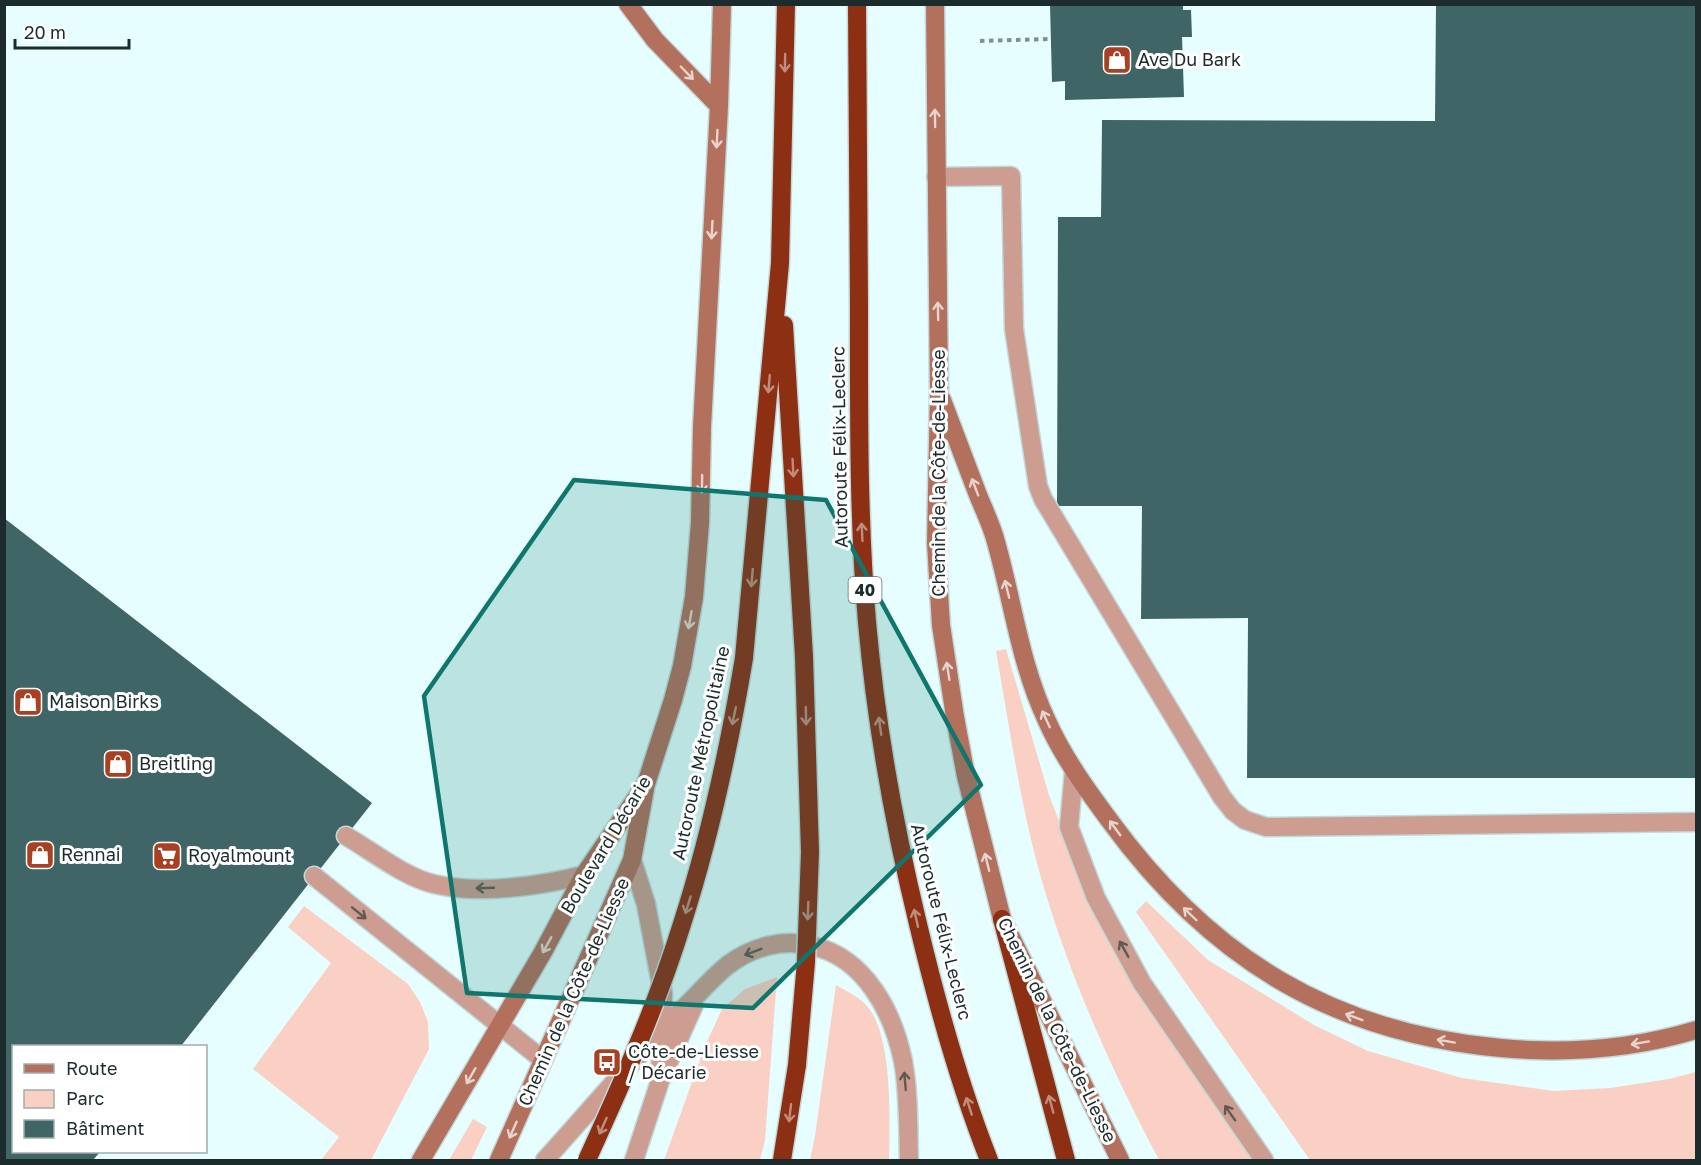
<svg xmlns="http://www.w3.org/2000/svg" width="1701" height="1165" viewBox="0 0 1701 1165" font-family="'Golos Text',sans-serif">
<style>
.green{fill:#fad0c4}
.building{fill:#406566}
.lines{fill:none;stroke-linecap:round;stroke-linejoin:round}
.lane-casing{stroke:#c2d8d9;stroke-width:21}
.secondary-casing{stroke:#c2d8d9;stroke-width:21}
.highway-casing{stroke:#c2d8d9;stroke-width:21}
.path{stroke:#7c9091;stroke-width:4;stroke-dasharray:4.5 4.5;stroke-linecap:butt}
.lane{stroke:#cc9d90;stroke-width:18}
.secondary{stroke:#b3705d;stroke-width:18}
.highway{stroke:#8c2f13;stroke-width:18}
.highway-bridge-casing{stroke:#c2d8d9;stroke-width:21;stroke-linecap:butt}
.highway-bridge{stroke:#8c2f13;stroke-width:18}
.oneway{stroke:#c08d7d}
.oneway2{stroke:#e8d4ce}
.oneway3{stroke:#625954}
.marked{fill:#0f766e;fill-opacity:0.2;stroke:#0f766e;stroke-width:4.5;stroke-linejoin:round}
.labels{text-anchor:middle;stroke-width:6;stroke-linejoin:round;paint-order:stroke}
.shield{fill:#fff;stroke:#606b6b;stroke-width:1.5}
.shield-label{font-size:16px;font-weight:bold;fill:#1c2c2c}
.poi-label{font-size:18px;fill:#1c2c2c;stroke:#fff;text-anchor:start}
.street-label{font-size:18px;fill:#1c2c2c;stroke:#fff}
</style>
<rect width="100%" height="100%" fill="#e6feff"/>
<path class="green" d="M1006 649 1049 795 1082 881 1128 973 1252 1160H1159C1113 1073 1072 982 1044 888 1021 811 1010 730 996 651Z
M1146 901 1208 960 1314 1025 1368 1051 1462 1078 1554 1091 1610 1088 1669 1079 1696 1072V1160H1310L1136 912Z
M304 906 408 984 420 1002 428 1022 429 1049 371 1160H321L339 1137 253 1069 331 963 288 927Z
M777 977 765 1140 760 1160H664L705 1046 722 1009 745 989Z
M836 985C850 993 864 999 872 1013 892 1045 890 1122 889 1160H810L815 1136Z
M473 1119 487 1127 471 1160H449Z"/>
<path class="building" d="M1050 4H1183V10H1191L1192 37H1182L1184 97 1065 100V81L1052 82Z
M1436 4H1696V778H1247L1248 618 1141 619 1142 506H1057L1058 217H1101L1102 120 1435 121Z
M4 518 372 803 181 1046H14V1152H100L93 1160H4Z"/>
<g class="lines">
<g class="lane-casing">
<path id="lane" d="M936 177 1011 176 1014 329 1038 486 1043 499 1222 797 1233 811 1245 820 1266 827 1696 822
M1074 770 1069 827 1096 898 1142 983 1264 1160
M346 836C372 851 404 877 434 884 479 895 540 886 584 875
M632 860 646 904 663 994 660 1081
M314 876 543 1060
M545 1160C592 1108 638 1053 689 1003 701 991 714 976 728 965 752 947 783 938 813 946 865 958 893 1012 903 1061 909 1093 908 1128 909 1160
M634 1160 660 1081 694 1005"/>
</g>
<g class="secondary-casing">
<path id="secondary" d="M628 4 655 40 719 106
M935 4 939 391 936 543 941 625 955 717 966 776 1002 919 1120 1160
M942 400C954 431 966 463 978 495 984 510 992 526 996 542 1013 602 1020 664 1047 721 1063 757 1087 790 1110 821 1210 958 1332 1033 1501 1048 1567 1054 1633 1049 1696 1030
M421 1160 543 952 584 875 646 784 673 700 682 666 694 597 700 523 702 427 719 106 722 4
M499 1160 632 860 645 789"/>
</g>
<g class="highway-casing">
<path id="highway" d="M857 4C857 105 859 205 859 305 859 411 858 517 867 622 876 724 894 825 918 924 937 1004 959 1084 989 1160
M784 325 804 657
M744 658 780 263 786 4
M1002 919 1066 1160
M782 1160 797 1065"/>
</g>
<path class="path" d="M980 41 1051 39"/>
<use href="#lane" class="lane"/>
<use href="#secondary" class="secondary"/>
<use href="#highway" class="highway"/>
<g class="highway-bridge-casing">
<path id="highway-bridge" d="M797 1065 806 962 810 852 804 657
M587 1160C622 1083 657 1005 682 924 710 837 729 748 744 658"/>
</g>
<use href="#highway-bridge" class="highway-bridge"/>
</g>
<defs><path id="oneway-shaft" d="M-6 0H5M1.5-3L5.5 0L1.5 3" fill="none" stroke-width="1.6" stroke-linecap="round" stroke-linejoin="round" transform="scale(1.5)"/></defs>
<g class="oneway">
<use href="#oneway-shaft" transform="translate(785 63) rotate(91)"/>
<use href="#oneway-shaft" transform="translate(769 384) rotate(95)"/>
<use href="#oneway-shaft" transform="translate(793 468) rotate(87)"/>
<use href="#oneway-shaft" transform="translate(862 532) rotate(-93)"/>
<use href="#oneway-shaft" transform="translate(752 578) rotate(95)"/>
<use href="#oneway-shaft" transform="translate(734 716) rotate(102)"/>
<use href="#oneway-shaft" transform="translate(806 716) rotate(89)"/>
<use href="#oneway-shaft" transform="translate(880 726) rotate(-98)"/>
<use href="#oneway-shaft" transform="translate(688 905) rotate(107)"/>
<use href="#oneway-shaft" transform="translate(808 911) rotate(92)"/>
<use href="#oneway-shaft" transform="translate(916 918) rotate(-103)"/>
<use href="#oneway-shaft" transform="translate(1051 1104) rotate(-105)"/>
<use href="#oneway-shaft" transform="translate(969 1106) rotate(-108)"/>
<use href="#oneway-shaft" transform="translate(790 1113) rotate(97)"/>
<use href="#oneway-shaft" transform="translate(603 1126) rotate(114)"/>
</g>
<g class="oneway2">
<use href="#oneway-shaft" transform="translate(687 73) rotate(46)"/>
<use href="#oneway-shaft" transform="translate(935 118) rotate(-91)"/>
<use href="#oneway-shaft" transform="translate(717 139) rotate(93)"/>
<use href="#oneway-shaft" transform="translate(712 230) rotate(93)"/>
<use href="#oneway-shaft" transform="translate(938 311) rotate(-91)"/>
<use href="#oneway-shaft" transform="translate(702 484) rotate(91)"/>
<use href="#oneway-shaft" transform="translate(975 487) rotate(-111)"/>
<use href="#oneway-shaft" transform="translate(1007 589) rotate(-104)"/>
<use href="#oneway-shaft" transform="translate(690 620) rotate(100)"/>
<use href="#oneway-shaft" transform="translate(948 671) rotate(-99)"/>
<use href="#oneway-shaft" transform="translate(1046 719) rotate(-115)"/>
<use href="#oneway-shaft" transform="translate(1115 828) rotate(-126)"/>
<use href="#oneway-shaft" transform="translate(987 862) rotate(-104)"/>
<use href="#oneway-shaft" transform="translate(1190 914) rotate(-136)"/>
<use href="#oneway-shaft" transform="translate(547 945) rotate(119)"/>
<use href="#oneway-shaft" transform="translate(1354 1017) rotate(-160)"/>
<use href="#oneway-shaft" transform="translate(1446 1041) rotate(-170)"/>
<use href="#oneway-shaft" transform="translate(1640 1043) rotate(170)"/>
<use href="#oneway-shaft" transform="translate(471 1076) rotate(120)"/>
<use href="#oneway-shaft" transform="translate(513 1130) rotate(114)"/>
</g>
<g class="oneway3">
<use href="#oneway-shaft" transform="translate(485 888) rotate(178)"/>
<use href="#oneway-shaft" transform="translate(359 913) rotate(39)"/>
<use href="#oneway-shaft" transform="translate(1124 949) rotate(-119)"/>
<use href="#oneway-shaft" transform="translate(753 952) rotate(159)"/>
<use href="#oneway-shaft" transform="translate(905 1081) rotate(-95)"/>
<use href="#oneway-shaft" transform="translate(1230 1113) rotate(-125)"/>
</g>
<path class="marked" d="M574 480 826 500 981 785 753 1008 467 993 424 696Z"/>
<defs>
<g id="shop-square" transform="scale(1.5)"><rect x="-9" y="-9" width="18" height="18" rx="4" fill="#a84021" stroke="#fff"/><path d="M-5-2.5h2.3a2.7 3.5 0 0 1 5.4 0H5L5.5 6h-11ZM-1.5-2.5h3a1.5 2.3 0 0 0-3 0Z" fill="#fff"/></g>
<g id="supermarket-square" transform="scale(1.5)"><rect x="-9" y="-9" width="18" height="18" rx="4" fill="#a84021" stroke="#fff"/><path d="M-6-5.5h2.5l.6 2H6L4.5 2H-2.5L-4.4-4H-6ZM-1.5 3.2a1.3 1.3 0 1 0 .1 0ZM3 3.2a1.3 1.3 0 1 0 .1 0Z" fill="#fff"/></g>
<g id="bus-square" transform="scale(1.5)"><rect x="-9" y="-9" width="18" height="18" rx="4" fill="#a84021" stroke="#fff"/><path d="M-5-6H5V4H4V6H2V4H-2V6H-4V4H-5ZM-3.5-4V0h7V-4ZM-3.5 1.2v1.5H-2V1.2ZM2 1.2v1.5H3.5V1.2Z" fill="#fff"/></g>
</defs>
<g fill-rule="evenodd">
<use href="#shop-square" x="1117" y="60"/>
<use href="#shop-square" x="28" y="702"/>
<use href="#shop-square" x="118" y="764"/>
<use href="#shop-square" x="40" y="855"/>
<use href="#supermarket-square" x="167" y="856"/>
<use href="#bus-square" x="607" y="1062"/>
</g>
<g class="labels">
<rect class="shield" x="848.5" y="577" width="33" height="26" rx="4.5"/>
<g class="shield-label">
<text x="865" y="596">40</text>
</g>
<g class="poi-label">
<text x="1138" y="66">Ave Du Bark</text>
<text x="49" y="708">Maison Birks</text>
<text x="139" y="770">Breitling</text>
<text x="61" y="861">Rennai</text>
<text x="188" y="862">Royalmount</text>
<text x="628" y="1058">Côte-de-Liesse<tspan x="628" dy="21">/ Décarie</tspan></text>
</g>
<g class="street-label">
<text transform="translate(840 447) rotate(-91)" y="6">Autoroute Félix-Leclerc</text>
<text transform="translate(939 473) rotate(-90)" y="6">Chemin de la Côte-de-Liesse</text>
<text transform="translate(701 753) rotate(-78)" y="6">Autoroute Métropolitaine</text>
<text transform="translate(606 845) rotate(-59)" y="6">Boulevard Décarie</text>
<text transform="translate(941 922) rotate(76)" y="6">Autoroute Félix-Leclerc</text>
<text transform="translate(574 992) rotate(-66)" y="6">Chemin de la Côte-de-Liesse</text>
<text transform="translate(1057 1030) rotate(64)" y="6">Chemin de la Côte-de-Liesse</text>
</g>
</g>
<rect width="1701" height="1165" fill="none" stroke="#1c2c2c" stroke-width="12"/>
<rect x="12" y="1045" width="195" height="108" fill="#ffffff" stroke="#a4abab" stroke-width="1.5"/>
<rect x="24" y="1064" width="30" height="9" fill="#b3705d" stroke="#a4abab" stroke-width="1.5"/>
<text x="66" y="1075" font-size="18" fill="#1c2c2c">Route</text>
<rect x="24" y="1090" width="30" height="18" fill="#fad0c4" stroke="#a4abab" stroke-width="1.5"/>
<text x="66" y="1105" font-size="18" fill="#1c2c2c">Parc</text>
<rect x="24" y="1120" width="30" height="18" fill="#406566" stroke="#a4abab" stroke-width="1.5"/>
<text x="66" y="1135" font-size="18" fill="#1c2c2c">Bâtiment</text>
<path d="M15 39v9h114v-9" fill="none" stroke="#1c2c2c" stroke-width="3"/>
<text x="24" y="39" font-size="18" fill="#1c2c2c" stroke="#ffffff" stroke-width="4.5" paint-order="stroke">20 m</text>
</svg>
